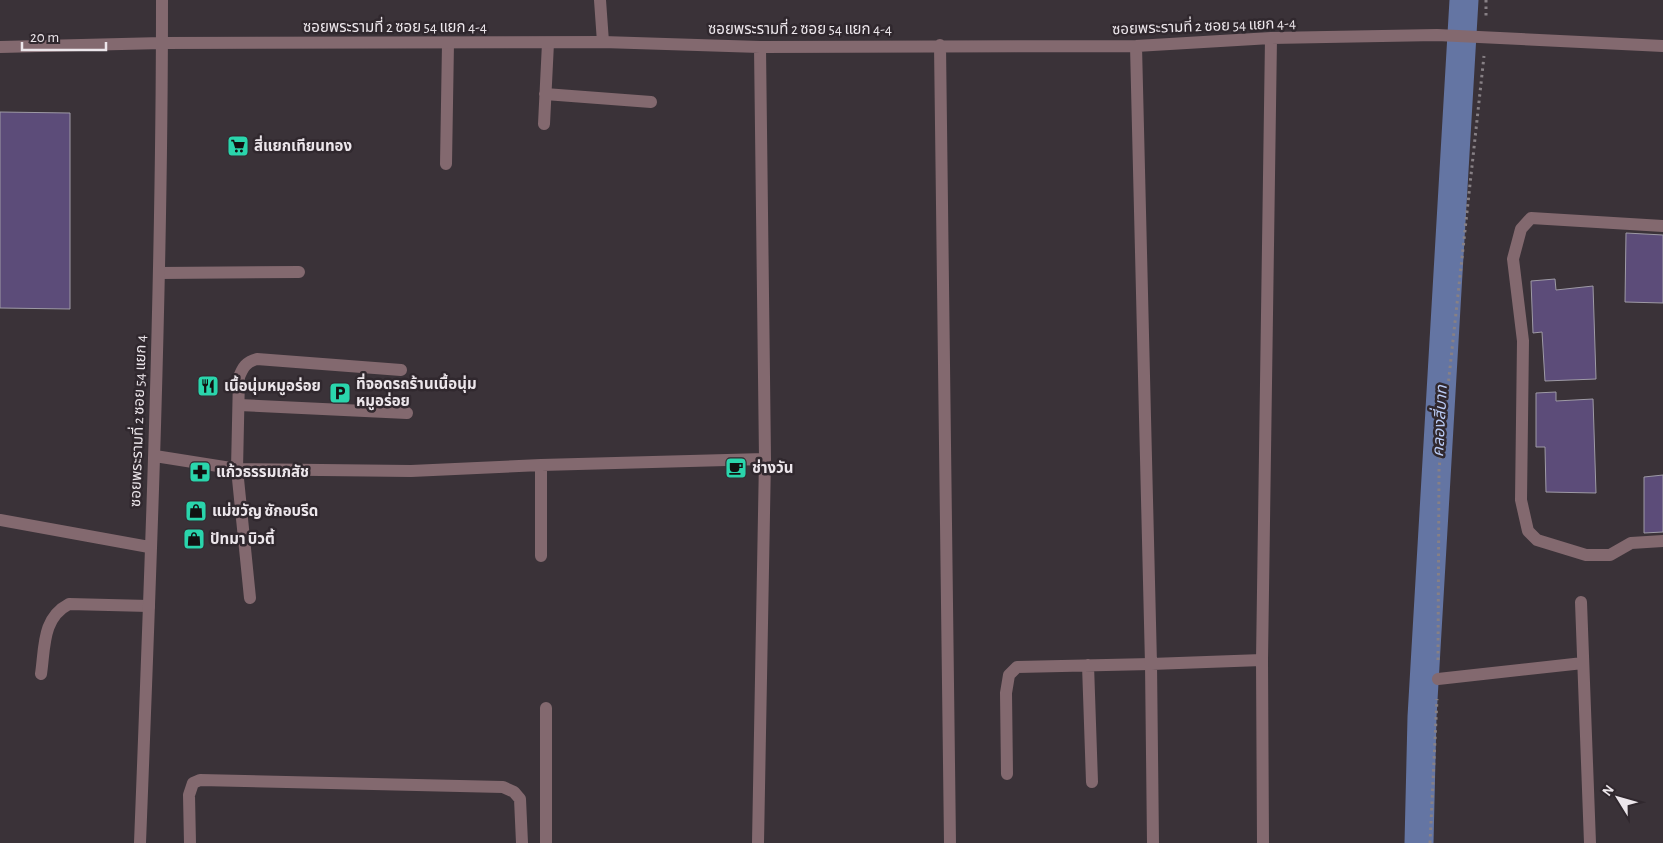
<svg xmlns="http://www.w3.org/2000/svg" width="1663" height="843" viewBox="0 0 1663 843" font-family="'Alegreya Sans','Noto Sans Thai',sans-serif">
<style>
.lines{fill:none;stroke-linecap:round;stroke-linejoin:round}
.canal{stroke:#6475a3;stroke-width:29}
.building{fill:#5c4c79;stroke:#9e9aa5}
.path{stroke:#878085;stroke-width:3;stroke-dasharray:2.5 4;stroke-linecap:butt}
.lane{stroke:#83696f;stroke-width:12}
.street{stroke:#83696f;stroke-width:12}
.labels{text-anchor:middle;stroke-width:5;stroke-linejoin:round;paint-order:stroke}
.street-label{font-size:15px;fill:#ece6eb;stroke:#30282e}
.poi-label{font-size:15px;font-weight:bold;fill:#ece6eb;stroke:#30282e;text-anchor:start}
.water-label{font-size:16px;font-style:italic;fill:#bacbf5;stroke:#30282e}
</style>
<rect width="100%" height="100%" fill="#3a3238"/>
<g class="lines">
<path class="canal" d="M1419 843 1422 717 1464 0"/>
</g>
<path class="building" d="M0 112 70 113V309L0 308Z
M1626 233 1663 235V303L1625 302Z
M1555 279 1556 290 1593 286 1596 379 1545 381 1542 332 1533 333 1531 281Z
M1556 392V401L1593 399 1596 493 1546 492 1545 447H1536V393Z
M1663 475V532L1644 533V477Z"/>
<g class="lines">
<path class="path" d="M1486 0V18
M1438 660 1439 469 1484 56
M1430 843 1437 699"/>
<path class="lane" d="M600 0 603 42
M545 94 651 102
M544 124 548 43
M446 164 448 43
M159 273 299 272
M239 405 407 413
M250 598 237 469 239 377C243 367 246 362 257 359L401 370
M1088 665 1092 782
M41 674C45 647 42 618 69 604L149 606
M1007 774 1006 693 1009 675 1017 667 1151 664
M190 843 189 795 193 783 200 780 503 787 514 792 520 799 522 843
M546 843V708"/>
<path class="street" d="M940 45 950 843
M1136 46 1151 664 1153 843
M0 47 162 43 603 42 760 47 1136 46 1271 38 1437 35 1663 46
M1663 226 1531 218 1521 229 1513 259 1523 341 1521 500 1528 531 1537 540 1586 555H1610L1631 543 1663 541
M155 456 237 469 411 471 541 465 765 459
M0 520 149 547
M541 556V465
M1581 602 1590 843
M1151 664 1262 660
M1438 679 1583 663
M140 843C151 562 162 281 162 0
M758 843 765 459 760 47
M1263 843 1262 660 1271 38"/>
</g>
<defs>
<g id="supermarket-square" transform="scale(1.125)"><rect x="-9" y="-9" width="18" height="18" rx="4" fill="#2ad5ac" stroke="#30282e"/><path d="M-6-5.5h2.5l.6 2H6L4.5 2H-2.5L-4.4-4H-6ZM-1.5 3.2a1.3 1.3 0 1 0 .1 0ZM3 3.2a1.3 1.3 0 1 0 .1 0Z" fill="#111"/></g>
<g id="restaurant-square" transform="scale(1.125)"><rect x="-9" y="-9" width="18" height="18" rx="4" fill="#2ad5ac" stroke="#30282e"/><path d="M-5-6h1v4h1v-4h1v4h1v-4h1v5L-1.5 .5V6h-2V.5L-5-1ZM5-6V6H3V1.5H1.5Q1.5-4 5-6Z" fill="#111"/></g>
<g id="parking-square" transform="scale(1.125)"><rect x="-9" y="-9" width="18" height="18" rx="4" fill="#2ad5ac" stroke="#30282e"/><path d="M-3.5-5.5H1a3.5 3.5 0 0 1 0 7H-1V5.5H-3.5ZM-1-3.4V-.6H.8a1.4 1.4 0 0 0 0-2.8Z" fill="#111"/></g>
<g id="cafe-square" transform="scale(1.125)"><rect x="-9" y="-9" width="18" height="18" rx="4" fill="#2ad5ac" stroke="#30282e"/><path d="M-5.5-4.5H6V0H3Q3 3.5 0 3.5H-2.5Q-5.5 3.5-5.5 0ZM3-3.2v2h1.7v-2ZM-6 4.5H4V6H-6Z" fill="#111"/></g>
<g id="pharmacy-square" transform="scale(1.125)"><rect x="-9" y="-9" width="18" height="18" rx="4" fill="#2ad5ac" stroke="#30282e"/><path d="M-2-6h4v4h4v4h-4v4h-4v-4h-4v-4h4Z" fill="#111"/></g>
<g id="shop-square" transform="scale(1.125)"><rect x="-9" y="-9" width="18" height="18" rx="4" fill="#2ad5ac" stroke="#30282e"/><path d="M-5-2.5h2.3a2.7 3.5 0 0 1 5.4 0H5L5.5 6h-11ZM-1.5-2.5h3a1.5 2.3 0 0 0-3 0Z" fill="#111"/></g>
</defs>
<g fill-rule="evenodd">
<use href="#supermarket-square" x="238" y="146"/>
<use href="#restaurant-square" x="208" y="386"/>
<use href="#parking-square" x="340" y="393"/>
<use href="#cafe-square" x="736" y="468"/>
<use href="#pharmacy-square" x="200" y="472"/>
<use href="#shop-square" x="196" y="511"/>
<use href="#shop-square" x="194" y="539"/>
</g>
<g class="labels">
<g class="street-label">
<text transform="translate(1204 26) rotate(-2)" y="5">ซอยพระรามที่ 2 ซอย 54 แยก 4-4</text>
<text x="395" y="32">ซอยพระรามที่ 2 ซอย 54 แยก 4-4</text>
<text x="800" y="34">ซอยพระรามที่ 2 ซอย 54 แยก 4-4</text>
<text transform="translate(138 421) rotate(-88)" y="5">ซอยพระรามที่ 2 ซอย 54 แยก 4</text>
</g>
<g class="poi-label">
<text x="254" y="151">สี่แยกเทียนทอง</text>
<text x="356" y="389">ที่จอดรถร้านเนื้อนุ่ม<tspan x="356" dy="17">หมูอร่อย</tspan></text>
<text x="224" y="391">เนื้อนุ่มหมูอร่อย</text>
<text x="752" y="473">ช่างวัน</text>
<text x="216" y="477">แก้วธรรมเภสัช</text>
<text x="212" y="516">แม่ขวัญ ซักอบรีด</text>
<text x="210" y="544">ปัทมา บิวตี้</text>
</g>
<g class="water-label">
<text transform="translate(1439 421) rotate(-87)" y="6">คลองสี่บาท</text>
</g>
</g>
<g transform="translate(1618 798) rotate(307)" stroke="#30282e" stroke-width="4" paint-order="stroke">
<path d="M0-4L9 19L0 12L-9 19Z" fill="#ece6eb"/>
<text y="-8" font-size="14" font-weight="bold" text-anchor="middle" fill="#ece6eb">N</text>
</g>
<path d="M22 42v8h84v-8" fill="none" stroke="#ece6eb" stroke-width="2.5"/>
<text x="30" y="42" font-size="15" fill="#ece6eb" stroke="#30282e" stroke-width="4" paint-order="stroke">20 m</text>
</svg>
